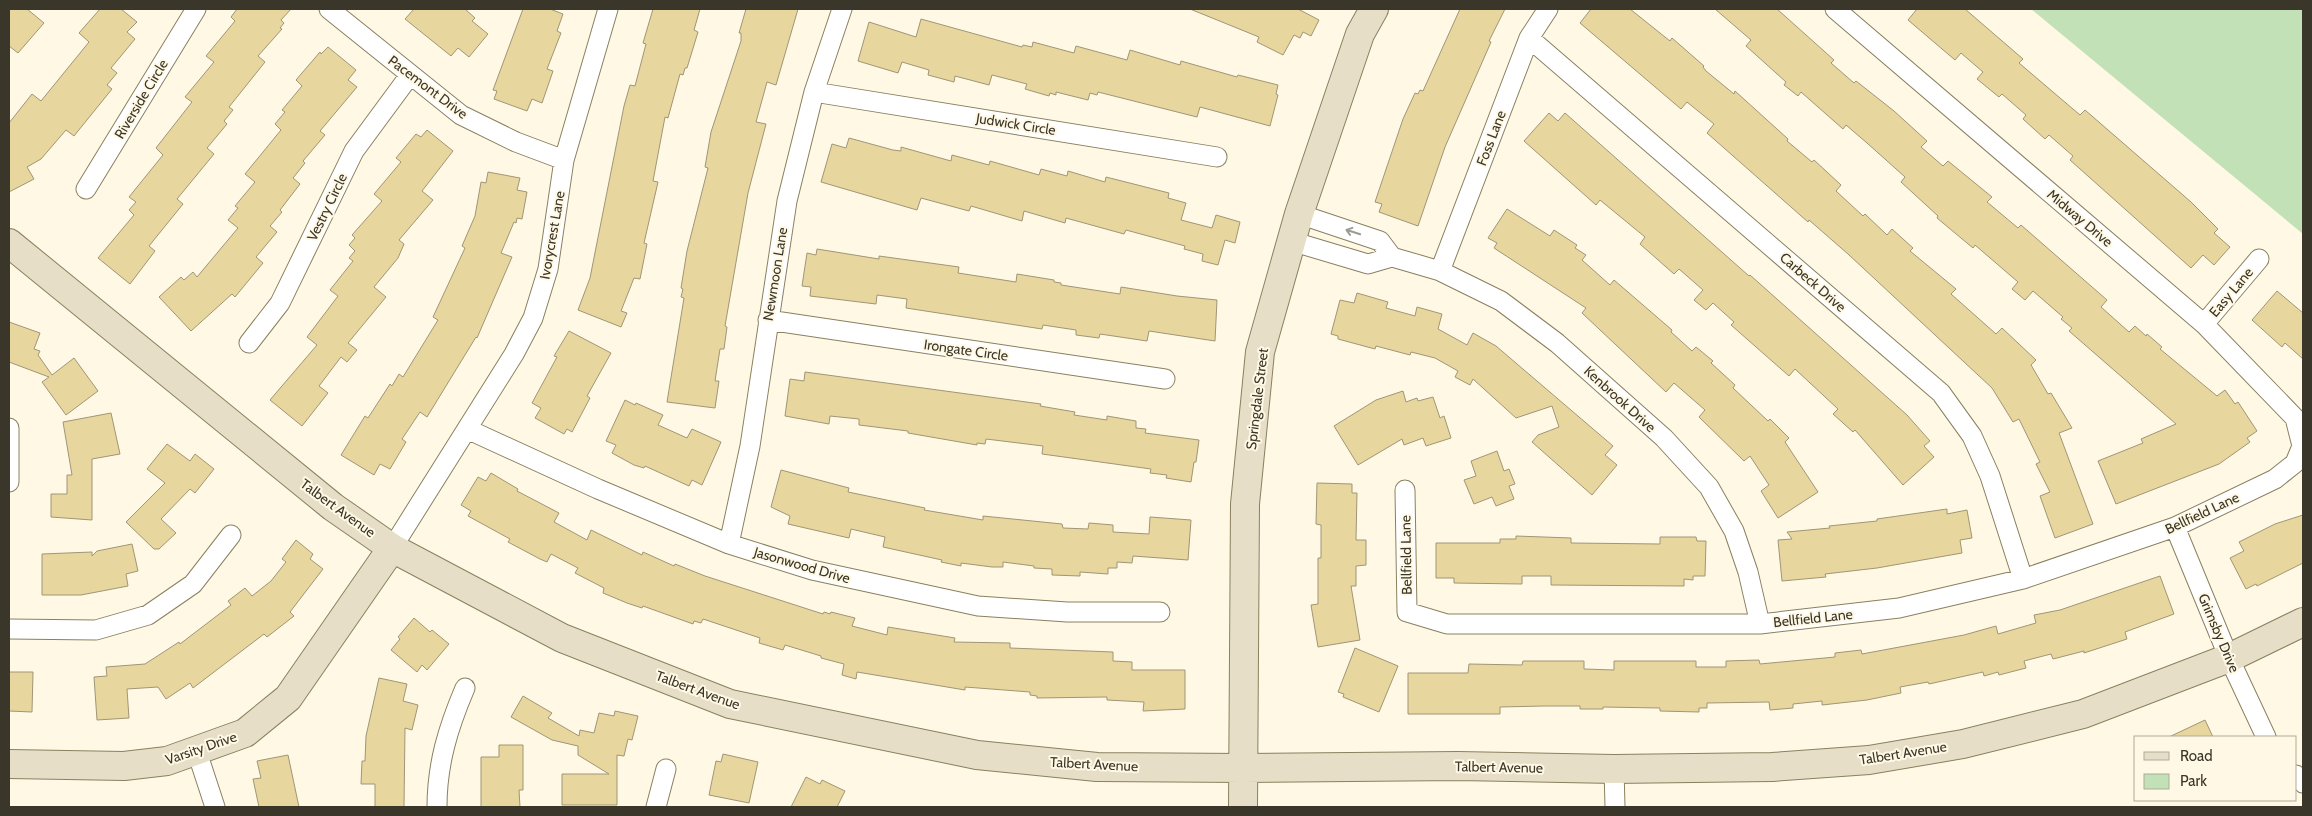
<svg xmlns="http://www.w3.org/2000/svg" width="2312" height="816" viewBox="0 0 2312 816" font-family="Cabin,sans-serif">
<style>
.green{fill:#c2e1b6}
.building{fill:#e8d69f;stroke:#a09676}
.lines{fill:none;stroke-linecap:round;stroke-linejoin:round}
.street-casing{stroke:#8a8060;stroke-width:21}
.secondary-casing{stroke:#8a8060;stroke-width:30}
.street{stroke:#fff;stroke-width:19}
.secondary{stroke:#e6dec7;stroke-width:28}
.oneway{stroke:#9c9a94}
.labels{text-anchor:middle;stroke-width:4;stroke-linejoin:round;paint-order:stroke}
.street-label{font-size:14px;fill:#3a3629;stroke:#fff8e4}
</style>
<rect width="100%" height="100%" fill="#fff8e4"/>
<path class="green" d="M2031 9H2303V234Z"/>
<path class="building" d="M9 9H27L44 23 18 53 9 46Z
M100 9H121L137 22 127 32 135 39 111 68 117 73 107 85 112 89 74 136 66 130 41 159 27 167 34 179 9 192V123L32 94 41 101 89 42 79 33Z
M237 9H291L281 20 284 23 280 28 282 29 258 56 265 62 229 107 233 110 224 121 227 124 207 148 214 154 177 199 183 204 149 246 155 251 130 284 98 258 134 215 129 210 136 202 129 197 163 155 156 148 192 102 185 97 214 62 206 56 235 21 231 17Z
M414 9H465L475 18 472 21 488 34 469 57 458 48 451 56 405 19Z
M523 9H550L563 14 557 31 561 33 547 69 553 71 542 103 532 99 527 111 494 99 497 91 493 90Z
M653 9H700L694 30 698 32 687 68H685L683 75 680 74 668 118 665 117 653 181 658 182 644 243 647 244 640 279 634 278 621 311 627 313 621 327 578 310 590 278 624 106 630 85 635 86 646 44 643 43Z
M746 9H798L776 85 767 82 756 122 766 124 748 193 725 326 727 327 724 349H720L715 381H719L715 408 667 402 684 298 681 297 683 289 681 288 687 251 708 168 705 167 711 132 741 41V33H739Z
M1190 9H1298L1319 20 1311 36 1303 32 1300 38 1294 35 1283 55 1257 42 1259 37Z
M1460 9H1505L1489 41 1491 42 1445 147 1418 226 1379 212 1382 204 1375 202 1403 119 1415 93 1418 94 1420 90 1423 91Z
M1591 9H1630L1670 41 1672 38 1704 66 1703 67 1706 71 1734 94 1735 91 1788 139 1787 141 1812 162 1814 160 1841 185 1836 191 1863 216 1865 214 1887 235 1892 229 1913 248 1910 251 1956 289 1951 294 1996 334 2002 328 2036 360 2031 365 2048 394 2051 393 2072 428 2059 433 2093 524 2055 538 2040 496 2050 492 2036 464 2040 462 2019 419 2013 422 1992 388 1848 254 1809 220 1808 222 1707 133 1714 124 1687 102 1681 109 1580 23Z
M1715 9H1777L1834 60 1831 63 1854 83 1856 81 1894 111 1927 141 1921 147 1943 166 1948 161 1992 197 1987 202 2018 228 2021 225 2107 300 2101 307 2129 332 2135 326 2146 336 2147 334 2162 347 2160 349 2217 396 2225 390 2235 404 2238 402 2257 431 2247 438 2250 442 2219 464 2116 504 2098 461 2143 443 2141 439 2176 424 2069 331 2072 328 2061 319 2063 317 2033 291 2025 300 2012 289 2018 282 1975 245 1973 248 1937 218 1938 216 1901 182 1905 177 1867 143 1846 125 1843 129 1801 92 1798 96 1784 85 1786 82 1746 46 1751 40Z
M1917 9H1965L2023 59 2019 63 2080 115 2085 110 2191 202 2218 229 2214 233 2230 247 2214 265 2203 255 2191 268 2070 160 2073 156 2049 135 2045 139 2023 119 2026 115 2002 94 1999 97 1977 79 1983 72 1961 53 1955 60 1908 20Z
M921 19 1022 47 1023 45 1032 47 1033 42 1074 53 1076 46 1127 60 1130 50 1180 65 1181 61 1237 77 1238 75 1278 85 1276 94 1278 95 1270 126 1200 107 1197 117 1098 92 1097 95 1090 93 1088 100 1056 92V95L1050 93 1049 96 1025 89 1027 84 992 75 989 85 955 76 954 82 928 75 929 70 902 62 898 73 858 61 869 22 916 37Z
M328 47 356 70 348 80 357 87 320 131 325 135 303 161 305 163 293 178 300 184 280 210 282 212 270 226 277 232 256 257 263 263 235 297 232 294 191 331 159 297 181 277 184 280 193 272 197 277 238 228 228 220 238 208 235 206 255 182 245 174 281 130 275 124 285 112 282 110 302 86 296 80 320 52 321 54Z
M1549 113 1558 121 1565 113 1749 276 1750 275 1907 415 1930 441 1924 446 1934 457 1903 485 1855 430 1853 432 1833 414 1838 409 1795 369 1789 376 1731 325 1734 322 1713 303 1706 310 1694 300 1703 290 1679 269 1674 274 1640 244 1645 237 1600 200 1596 205 1524 141Z
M427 130 453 151 422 191 433 200 399 240 404 244 398 258 374 287 386 297 348 343 357 350 347 362 341 357 319 386 328 393 302 426 270 400 317 345 307 337 338 296 330 290 353 261 349 258 355 251 349 245 355 238 352 235 382 201 374 194 401 162 396 158 416 134 421 137Z
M849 138 893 150 901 151V147L951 161 952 155 989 165 990 161 1039 175 1041 169 1067 176 1068 171 1105 182 1106 177 1169 193 1168 198 1186 203 1181 220 1212 228 1216 215 1240 222 1235 243 1225 240 1218 265 1202 261 1203 254 1184 249 1185 246 1126 230 1124 234 1066 218 1065 223 1024 211 1022 221 971 206 969 211 921 198 917 210 821 182 832 144 846 148Z
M488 172 520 178 517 190 527 192 522 219 517 218 516 223 514 222 501 253 512 257 477 338 476 337 427 417 420 412 402 439 406 442 390 469 380 464 374 475 341 455 365 416 368 418 390 384 392 386 399 374 403 377 438 320 433 317 465 248 462 246 475 216 481 182 486 183Z
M1507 209 1550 236 1554 230 1577 245 1575 248 1586 255 1582 260 1610 285 1614 280 1672 330 1671 332 1692 351 1696 347 1713 361 1711 363 1735 385 1733 388 1768 421 1770 419 1789 438 1785 442 1818 492 1778 518 1761 491 1769 485 1750 456 1744 461 1699 417 1705 410 1674 383 1666 392 1582 313 1586 308 1494 248 1497 243 1488 238Z
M817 249 879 259V256L959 267 958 273 1016 282 1017 274 1054 280V282L1061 283V285L1120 294 1121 287 1177 296 1217 300 1215 341 1149 331 1147 341 1100 334 1099 338 1076 335V330L1043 325 1042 329 906 308 907 299 877 295 876 304 810 296 811 287 802 286 807 253 816 255Z
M2277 291 2303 313V359L2285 343 2282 347 2252 320Z
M1357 293 1388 302 1386 308 1415 316 1417 307 1442 314 1438 329 1467 345 1473 333 1496 346 1613 446 1605 455 1617 465 1592 495 1532 442 1538 435 1559 427 1552 406 1516 418 1473 379 1470 385 1455 377 1458 371 1435 358 1411 352 1410 355 1376 346 1375 349 1338 339V336L1331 334 1340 300 1354 303Z
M9 322 40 333 34 349 40 351 38 355 52 375 74 358 98 391 66 415 42 382 49 377 9 362Z
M569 331 611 353 587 396 590 398 572 432 567 429 564 434 535 418 541 408 532 403 557 357 554 356Z
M805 372 1041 404 1040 406 1075 412 1074 415 1107 420V416L1136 421V428L1146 429 1145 433 1199 440 1196 462H1194L1191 482 1166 478 1167 475 1150 473 1151 469 1042 454 1043 446 986 439 985 444 977 443V445L908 433V431L859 425V419L830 416 829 424 785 416 790 379 804 381Z
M1403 391 1406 402 1417 398 1418 401 1433 397 1440 418 1444 416 1451 438 1426 446 1423 438 1404 445 1402 439 1358 465 1334 426 1376 400Z
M625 400 635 405 636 403 663 415 658 425 687 438 692 429 721 442 702 485 692 480 689 486 645 466 644 468 634 465 612 453 616 445 606 441Z
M111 413 120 454 92 459V520L51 517V494H67V475H72L63 422Z
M167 444 190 461 195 454 214 469 195 493 190 489 161 519 176 533 159 549H154L126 522 165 483 147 469Z
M1497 451 1504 471 1509 469 1515 484 1509 486 1514 499 1496 506 1492 497 1474 504 1464 480 1476 476 1471 461Z
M781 470 849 488 848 492 925 508 924 510 983 520V516L1062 524 1063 528 1088 529 1089 523 1113 525V532L1149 534 1150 517 1191 520 1188 560 1133 556 1132 563 1117 562V568H1108V574L1080 572V576L1052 575V569L1034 568V566L1003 562V567H992L961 563V566L941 562 942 560 883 547 885 537 851 529 849 538 788 524 790 516 771 507Z
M491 473 518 489 517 491 559 513 554 522 587 540 591 530 642 555 643 552 674 566 675 564 705 576 823 614 824 612 830 614 831 612 855 618 852 626 887 635 888 627 955 638 954 642 1010 643V648L1113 652V661L1132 662V670H1185V709L1143 711 1144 702 1107 700V697L1037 698V696L1030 695V692L965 687V690L857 672 856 679 842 675 844 664 821 658V656L785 645 783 650 759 643 760 638 703 619 701 623 694 621 693 624 643 606 642 608 627 603 603 593 604 588 575 573 578 568 551 554 547 562 540 559 508 542 510 539 468 516 471 511 461 505 478 477 486 481Z
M1317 483 1352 484V493H1357L1356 540H1366V565L1356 566V586H1351L1360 640 1318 647 1311 605 1318 604V558H1321V525L1316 524Z
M1947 509V514L1967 510 1972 538 1960 540 1962 553 1877 568 1825 574 1826 577 1782 581 1778 540 1792 539 1787 532 1830 528 1829 526 1877 521V519Z
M2303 515V563L2257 586 2256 584 2246 589 2230 558 2244 551 2239 542 2275 524Z
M1516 536 1571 538V543L1660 544V537H1696L1697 541H1706L1705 576H1693V580L1684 579V586L1551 585V576H1522V584L1454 583V578H1436V543H1500V539H1516Z
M296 540 313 554 310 559 323 569 290 612 294 616 267 637 264 634 193 688 190 683 166 699 158 687 127 689 129 718 97 720 94 677 107 676 106 667 145 664 179 642 180 644 231 605 228 601 245 588 252 596 271 581 286 562 282 559Z
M132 544 138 571 126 574 128 586 81 595H42V554L92 552V556L97 551Z
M2160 576 2174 614 2125 632 2127 639 2084 653V651L2053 659 2051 654 2024 661 2026 668 1999 675 1998 672 1984 676 1983 672 1929 684 1928 682 1900 687 1901 693 1867 700 1822 705V701L1793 704V708L1770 710 1769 702 1707 703V708H1699V712L1660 711V708L1603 707V709H1580V706H1544L1500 707V714H1408V673H1468L1469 664 1522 665 1523 661H1584V669L1614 670V661H1696V667H1726V661L1759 660 1760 664 1835 657V653L1861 650 1862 654 1964 635 1996 626 1998 634 2036 623 2034 615 2060 610Z
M414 618 430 632 432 630 449 644 427 670 422 665 417 672 391 650 400 639 398 637Z
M1355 648 1398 666 1379 712 1343 697 1344 694 1338 692Z
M9 672H33L32 712 9 711Z
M379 678 407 684 403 701 418 705 412 730 405 728 404 807H375V784H361L362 761H365L366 736Z
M523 696 552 713 548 718 579 736 580 730 594 733 599 713 614 716 615 711 638 716 632 740 628 739 624 756 617 755V805H562V774H609L578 755V746L552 740 511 717Z
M2205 720 2213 737H2169Z
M499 745H523V790H519L520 807H481V757H499Z
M723 754 758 762 749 803 709 795 716 761 721 762Z
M288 755 299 807H259L253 779 261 778 257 761Z
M806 777 820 784 822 780 845 791 837 807H791Z"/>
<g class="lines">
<g class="street-casing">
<path id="street" d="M329 9 461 115 516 142 564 160
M1529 38 1941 393 1972 436 1990 476 2023 579
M814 92 1217 157
M86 189 196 9
M1299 214 1380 241 1392 257
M1291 241 1368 264 1392 257 1440 271 1501 301 1557 343 1664 438 1709 487 1734 531 1748 572 1760 624
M1440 271 1529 38 1548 9
M768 320 1165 379
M2204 324 2259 259
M249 343 280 303 354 151 410 75
M9 428V482
M467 429 598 489 729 544 812 570 978 606 1067 612H1160
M1405 490 1407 612 1447 624H1760L1899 608 2023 579 2175 527 2275 479 2295 463 2302 446 2295 418 2204 324 1835 9
M2175 527 2229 658 2266 737
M729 544 750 446 787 201 814 92 842 9
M392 548 514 354 533 318 548 269 564 160 608 9
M9 629 96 630 148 615 193 584 231 535
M197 752 215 807
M1614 769 1615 807
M2296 775 2303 783
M437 807C437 764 448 728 465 688
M656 807 666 769"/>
</g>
<g class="secondary-casing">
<path id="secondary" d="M9 243 333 507 392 548 562 638 730 704 977 755 1097 767 1243 768 1458 766 1614 769 1772 767 1869 760 1963 744 2083 714 2229 658 2303 622
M9 764 124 766 167 761 245 733 288 698 392 548
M1243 807 1245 504 1260 352 1299 214 1360 34 1374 9"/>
</g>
<use href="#street" class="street"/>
<use href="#secondary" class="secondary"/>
</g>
<defs><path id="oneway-shaft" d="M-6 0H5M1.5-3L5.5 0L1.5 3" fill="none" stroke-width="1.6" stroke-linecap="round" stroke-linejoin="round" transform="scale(1.25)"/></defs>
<use class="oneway" href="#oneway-shaft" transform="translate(1353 232) rotate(-162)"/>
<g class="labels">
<g class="street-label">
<text transform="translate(428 87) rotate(37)" y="5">Pacemont Drive</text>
<text transform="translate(141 99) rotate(-59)" y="5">Riverside Circle</text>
<text transform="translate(1016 124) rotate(9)" y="5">Judwick Circle</text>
<text transform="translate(1491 138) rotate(-69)" y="5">Foss Lane</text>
<text transform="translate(327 207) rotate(-64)" y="5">Vestry Circle</text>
<text transform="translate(2080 218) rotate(40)" y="5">Midway Drive</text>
<text transform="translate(552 235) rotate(-80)" y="5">Ivorycrest Lane</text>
<text transform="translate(775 274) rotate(-81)" y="5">Newmoon Lane</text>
<text transform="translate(1813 282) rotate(41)" y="5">Carbeck Drive</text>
<text transform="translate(2231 292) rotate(-50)" y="5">Easy Lane</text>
<text transform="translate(966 350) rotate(8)" y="5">Irongate Circle</text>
<text transform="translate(1257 399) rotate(-83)" y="5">Springdale Street</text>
<text transform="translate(1620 399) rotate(42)" y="5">Kenbrook Drive</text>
<text transform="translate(338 508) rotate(36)" y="5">Talbert Avenue</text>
<text transform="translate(2202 513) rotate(-25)" y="5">Bellfield Lane</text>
<text transform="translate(1406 555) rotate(-91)" y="5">Bellfield Lane</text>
<text transform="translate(802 565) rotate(16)" y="5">Jasonwood Drive</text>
<text transform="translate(1813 618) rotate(-6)" y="5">Bellfield Lane</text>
<text transform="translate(2219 633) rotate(67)" y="5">Grimsby Drive</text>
<text transform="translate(698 690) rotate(20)" y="5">Talbert Avenue</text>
<text transform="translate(201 748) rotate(-19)" y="5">Varsity Drive</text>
<text transform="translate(1903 753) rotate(-9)" y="5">Talbert Avenue</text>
<text transform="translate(1094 764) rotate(3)" y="5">Talbert Avenue</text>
<text transform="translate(1499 767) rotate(1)" y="5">Talbert Avenue</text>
</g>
</g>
<rect width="2312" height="816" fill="none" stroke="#3a3629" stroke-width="20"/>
<rect x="2134" y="736" width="162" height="65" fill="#fff8e4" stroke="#b0aa99"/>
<rect x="2144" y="752" width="25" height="8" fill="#e6dec7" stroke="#b0aa99"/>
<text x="2180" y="761" font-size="15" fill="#3a3629">Road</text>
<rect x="2144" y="774" width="25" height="15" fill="#c2e1b6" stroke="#b0aa99"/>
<text x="2180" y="786" font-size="15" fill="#3a3629">Park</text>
</svg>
